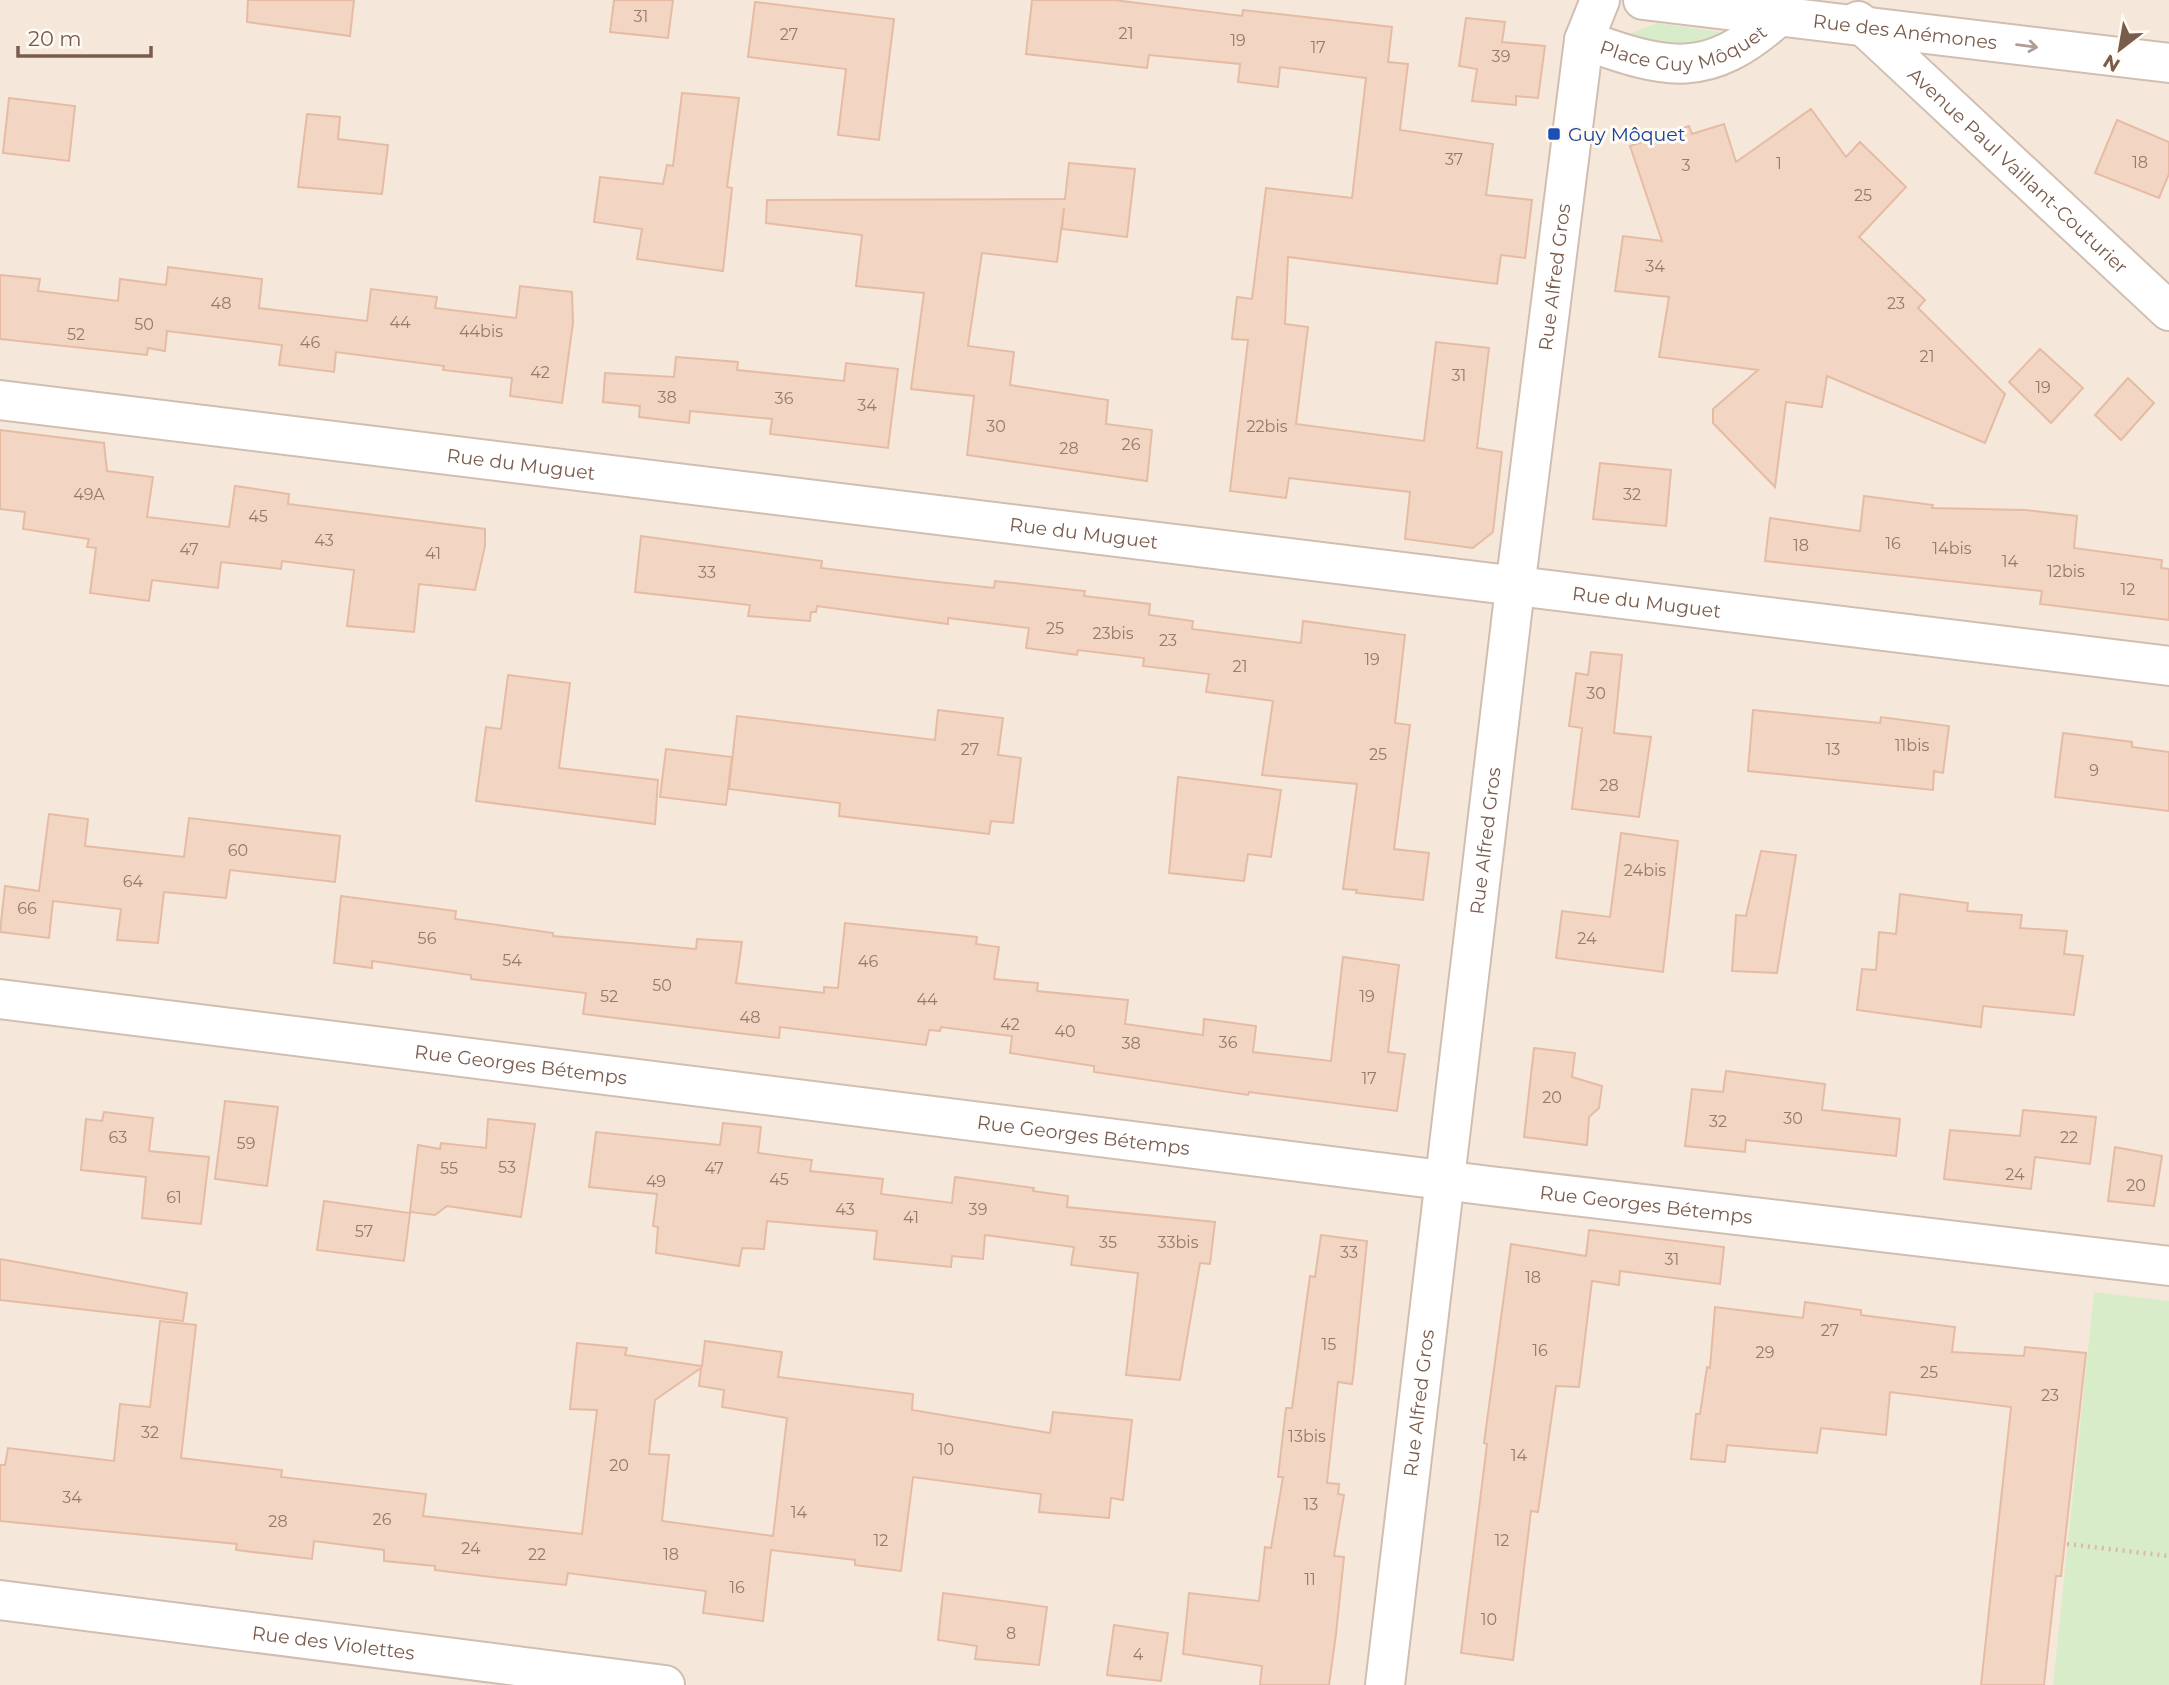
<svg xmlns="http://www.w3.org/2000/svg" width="2169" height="1685" viewBox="0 0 2169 1685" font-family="Montserrat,sans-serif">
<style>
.residential{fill:#f5e8da}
.green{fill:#d8ecc9}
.building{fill:#f3d5c3;stroke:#e6bba3;stroke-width:2;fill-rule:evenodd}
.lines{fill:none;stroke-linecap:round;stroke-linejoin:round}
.minor-casing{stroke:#d1beb0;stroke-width:42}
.path{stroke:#d9b8a5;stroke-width:4.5;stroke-dasharray:2 5;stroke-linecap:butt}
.minor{stroke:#fff;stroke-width:38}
.oneway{stroke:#af9d94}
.transit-dot{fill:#1a4fb4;stroke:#fffaf3;stroke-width:2.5}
.labels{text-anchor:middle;stroke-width:6;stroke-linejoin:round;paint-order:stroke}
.number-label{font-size:16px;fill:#987a6a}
.street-label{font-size:19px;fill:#7a5c4d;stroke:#fffaf3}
.transit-label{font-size:19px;fill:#164399;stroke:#fffaf3;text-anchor:start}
</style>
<rect width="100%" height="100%" fill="#fdf6ec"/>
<path class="residential" d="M0 0H2169V1685H0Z"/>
<path class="green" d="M1658 23 1726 33 1682 54 1624 36Z
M2094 1292 2169 1301V1685H2053Z"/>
<path class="building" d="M248 0H354L350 36 247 22Z
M614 0H673L668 38 610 32Z
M1032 0H1114L1242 16 1243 10 1392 27 1388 62 1408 64 1400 130 1493 144 1486 195 1532 200 1525 258 1501 255 1497 284 1288 257 1285 324 1308 327 1296 424 1424 441 1436 342 1489 348 1477 448 1502 452 1493 532 1473 548 1405 539 1410 492 1289 478 1286 498 1230 491 1248 340 1232 339 1237 297 1252 299 1266 188 1352 198 1366 78 1280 67 1278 87 1238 82 1240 64 1149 55 1147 68 1026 54Z
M755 2 894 19 879 140 838 135 846 69 748 57Z
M1466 18 1505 22 1502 42 1545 46 1538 98 1516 96V105L1472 101 1477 69 1459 66Z
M682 93 739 98 727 187 732 188 723 271 637 259 642 229 594 222 600 177 663 184 667 165 673 166Z
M9 98 75 106 69 161 3 153Z
M1811 109 1846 157 1860 142 1906 187 1859 237 1925 300 1918 308 2005 394 1985 443 1827 376 1822 407 1786 402 1775 487 1713 423V409L1758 370 1659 357 1669 297 1615 291 1623 236 1662 241 1630 146 1689 126 1692 134 1724 124 1736 162Z
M307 114 340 117 338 139 388 145 382 194 298 187Z
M2117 120 2169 142V174L2159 198 2095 173Z
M1069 163 1135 169 1127 237 1062 229 1064 208 1057 262 982 253 968 346 1014 352 1010 385 1108 400 1106 424 1152 430 1147 481 967 455 974 396 911 389 924 293 856 286 862 235 766 223 767 200 1065 199Z
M168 267 262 279 259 308 367 321 371 289 437 297 435 308 516 318 520 286 572 292 573 323 562 403 510 396 512 378 443 370 444 366 336 352 334 372 279 365 282 345 167 331 165 351 148 348 147 355 0 339V275L40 279 38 291 118 301 120 279 166 285Z
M2040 349 2083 388 2051 423 2009 382Z
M676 357 738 362 737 370 844 381 846 363 898 369 888 448 770 434 772 419 690 411 689 423 639 417 640 406 603 402 605 373 674 377Z
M2128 378 2154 403 2121 440 2095 415Z
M0 430 104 443 107 471 153 477 147 517 229 527 235 486 289 494 288 504 485 529V546L475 590 419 584 414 632 347 626 354 570 282 561 281 569 221 562 218 588 152 580 149 601 90 593 96 548 87 547 89 539 23 529 25 512 0 509Z
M1600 463 1671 470 1666 526 1593 519Z
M1864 496 1933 505 1932 508 2025 510 2077 516 2074 548 2162 560 2161 568 2169 569V620L2040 604 2042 591 1765 561 1770 518 1860 531Z
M641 536 822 561 821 568 920 580 994 588 995 581 1085 591 1084 596 1150 604 1149 615 1193 621 1192 629 1301 643 1303 621 1405 635 1395 723 1410 725 1394 849 1429 853 1423 900 1356 893 1357 890 1343 889 1357 784 1262 775 1273 701 1206 692 1209 674 1143 666 1144 658 1078 650 1077 655 1026 648 1029 628 948 618V624L817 606 816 612H811L810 621 748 616 750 605 635 592Z
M1591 652 1622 655 1614 733 1651 737 1639 817 1572 809 1582 728 1569 726 1576 673 1588 675Z
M508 675 570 683 559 768 658 780 655 824 476 801 486 727 501 729Z
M938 710 1003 718 998 755 1021 758 1013 823 991 821 989 834 839 816 840 803 729 789 737 716 935 740Z
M1753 710 1880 723 1881 717 1949 726 1943 773 1934 771 1933 790 1748 771Z
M2063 733 2132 742V747L2169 752V811L2055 797Z
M666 749 732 757 726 805 660 797Z
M1178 777 1281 790 1271 857 1248 854 1244 881 1169 873Z
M49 814 88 819 85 846 184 857 189 818 340 836 335 882 230 870 226 898 164 892 158 943 117 940 121 909 53 901 49 938 0 932 5 886 39 891Z
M1621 833 1678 841 1663 972 1556 958 1562 911 1610 917Z
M1761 851 1796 855 1777 973 1732 971 1736 915 1746 916Z
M1900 894 1968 903 1967 911 2022 915 2020 928 2067 931 2064 954 2083 956 2074 1015 1983 1006 1981 1027 1857 1010 1862 969 1876 970 1879 932 1896 934Z
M341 896 456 911 455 919 553 933V936L696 949 697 939 742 942 736 983 824 993V987L838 988 845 923 977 937 976 944 999 947 994 979 1038 983 1037 991 1128 1000 1125 1024 1203 1035 1204 1019 1256 1026 1253 1052 1331 1061 1343 957 1399 965 1388 1052 1405 1054 1397 1111 1249 1092 1248 1095 1094 1072V1066L1010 1053 1012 1036 941 1027 940 1031 929 1030 926 1045 780 1027 779 1038 583 1014 586 993 471 979V975L372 961V968L334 963Z
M1534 1048 1575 1053 1572 1077 1602 1086 1599 1108 1589 1117 1587 1145 1524 1137Z
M1726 1071 1825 1084 1822 1110 1900 1119 1896 1156 1746 1140 1745 1152 1685 1146 1692 1089 1723 1092Z
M225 1101 278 1107 267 1186 215 1179Z
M2023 1110 2096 1117 2090 1164 2035 1157 2031 1189 1944 1179 1950 1130 2020 1136Z
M104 1112 153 1118 149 1151 209 1157 201 1224 142 1218 146 1177 81 1170 86 1119 102 1121Z
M488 1119 535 1124 521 1217 447 1206 435 1215 410 1212 418 1145 440 1149 441 1143 486 1148Z
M723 1123 761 1127 758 1153 812 1160 810 1171 883 1179 881 1194 952 1203 955 1177 1034 1188 1033 1191 1068 1196 1067 1207 1215 1222 1210 1264 1200 1263 1180 1380 1126 1375 1138 1273 1071 1265 1074 1247 985 1235 983 1259 952 1256 951 1267 874 1259 877 1231 767 1221 764 1249 742 1248 739 1266 656 1253 658 1227 653 1226 657 1194 589 1187 596 1132 720 1145Z
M2115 1147 2162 1156 2154 1206 2108 1201Z
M324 1201 410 1213 404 1261 317 1250Z
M1589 1230 1724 1247 1720 1284 1620 1271 1619 1285 1592 1281 1579 1387 1556 1386 1538 1512 1531 1511 1513 1660 1461 1653 1487 1444 1484 1443 1511 1244 1586 1256Z
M1321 1235 1367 1241 1353 1378 1352 1384 1338 1382 1327 1483 1339 1484 1338 1494 1344 1495 1334 1556 1344 1557 1336 1634 1329 1685H1260L1262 1666 1183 1654 1189 1593 1259 1601 1265 1547 1271 1548 1283 1477H1278L1286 1408H1292L1310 1276 1315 1277Z
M0 1259 187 1293 183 1321 0 1300Z
M1805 1302 1861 1310V1315L1955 1327 1952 1352 2024 1356 2025 1347 2086 1353 2061 1576H2056L2044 1685H1981L2011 1407 1890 1392 1886 1435 1821 1428 1817 1453 1727 1445 1725 1462 1691 1459 1696 1414H1700L1707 1367 1710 1368 1715 1307 1803 1318Z
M160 1321 196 1325 181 1458 282 1470 281 1477 426 1494 423 1516 582 1534 597 1410 570 1409 577 1343 627 1348 625 1355 702 1366 705 1341 782 1352 778 1377 913 1394 912 1410 1050 1433 1053 1412 1132 1420 1123 1500 1111 1498 1109 1518 1039 1512 1041 1494 913 1477 901 1571 855 1565V1560L771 1550 763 1621 703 1613 706 1591 568 1573 566 1585 500 1578 435 1570V1566L384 1561V1550L314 1541 312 1559 236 1550 237 1544 0 1521V1465H5L8 1448 114 1461 120 1404 150 1407ZM701 1368 699 1386 724 1390 722 1407 787 1418 773 1536 662 1521 669 1455 649 1454 655 1400Z
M943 1593 1047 1607 1039 1665 975 1659 977 1646 938 1640Z
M1114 1625 1168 1633 1161 1681 1107 1675Z"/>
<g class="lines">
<g class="minor-casing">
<g id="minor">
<path id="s1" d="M1643 0 2169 63"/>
<path id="s2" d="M1858 21 2169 311"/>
<path id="s3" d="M1584 40C1667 70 1707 80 1777 18"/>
<path id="s4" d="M0 400 2169 666"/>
<path id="s5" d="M0 999 1490 1186 2169 1266"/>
<path id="s6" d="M0 1600 665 1685"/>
<path id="s7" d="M1385 1685 1515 588 1584 40 1600 0"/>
</g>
</g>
<path class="path" d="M2067 1544 2169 1556"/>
<use href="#minor" class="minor"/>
</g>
<defs><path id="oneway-shaft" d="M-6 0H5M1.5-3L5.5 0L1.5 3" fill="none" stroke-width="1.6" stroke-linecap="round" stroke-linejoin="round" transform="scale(1.75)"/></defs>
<use class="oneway" href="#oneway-shaft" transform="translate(2027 46) rotate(7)"/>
<rect class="transit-dot" x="1547" y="127" width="14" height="14" rx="3.5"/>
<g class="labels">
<g class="number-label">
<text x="641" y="22">31</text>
<text x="1126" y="39">21</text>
<text x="789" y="40">27</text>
<text x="1238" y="46">19</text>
<text x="1318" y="53">17</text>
<text x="1501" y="62">39</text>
<text x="1454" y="165">37</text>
<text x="2140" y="168">18</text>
<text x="1779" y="169">1</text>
<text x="1686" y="171">3</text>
<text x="1863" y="201">25</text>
<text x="1655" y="272">34</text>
<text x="221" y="309">48</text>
<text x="1896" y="309">23</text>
<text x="400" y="328">44</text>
<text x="144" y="330">50</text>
<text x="481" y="337">44bis</text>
<text x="76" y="340">52</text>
<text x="310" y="348">46</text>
<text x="1927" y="362">21</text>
<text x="540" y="378">42</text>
<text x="1459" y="381">31</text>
<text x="2043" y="393">19</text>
<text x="667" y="403">38</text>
<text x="784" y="404">36</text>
<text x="867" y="411">34</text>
<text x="996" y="432">30</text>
<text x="1267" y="432">22bis</text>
<text x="1131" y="450">26</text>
<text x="1069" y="454">28</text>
<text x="89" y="500">49A</text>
<text x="1632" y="500">32</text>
<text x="258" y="522">45</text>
<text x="324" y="546">43</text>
<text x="1893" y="549">16</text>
<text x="1801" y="551">18</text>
<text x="1952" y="554">14bis</text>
<text x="189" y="555">47</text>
<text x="433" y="559">41</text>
<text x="2010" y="567">14</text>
<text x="2066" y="577">12bis</text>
<text x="707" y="578">33</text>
<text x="2128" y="595">12</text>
<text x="1055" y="634">25</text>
<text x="1113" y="639">23bis</text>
<text x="1168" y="646">23</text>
<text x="1372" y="665">19</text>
<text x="1240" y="672">21</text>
<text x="1596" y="699">30</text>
<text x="1912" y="751">11bis</text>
<text x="970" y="755">27</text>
<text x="1833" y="755">13</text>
<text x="1378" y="760">25</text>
<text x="2094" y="776">9</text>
<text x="1609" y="791">28</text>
<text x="238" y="856">60</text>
<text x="1645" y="876">24bis</text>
<text x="133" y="887">64</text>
<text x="27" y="914">66</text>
<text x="427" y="944">56</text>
<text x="1587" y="944">24</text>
<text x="512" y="966">54</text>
<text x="868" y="967">46</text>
<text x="662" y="991">50</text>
<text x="609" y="1002">52</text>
<text x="1367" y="1002">19</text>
<text x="927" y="1005">44</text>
<text x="750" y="1023">48</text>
<text x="1010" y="1030">42</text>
<text x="1065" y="1037">40</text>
<text x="1228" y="1048">36</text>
<text x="1131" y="1049">38</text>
<text x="1369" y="1084">17</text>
<text x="1552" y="1103">20</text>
<text x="1793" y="1124">30</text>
<text x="1718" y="1127">32</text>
<text x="118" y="1143">63</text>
<text x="2069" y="1143">22</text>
<text x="246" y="1149">59</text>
<text x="507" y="1173">53</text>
<text x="449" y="1174">55</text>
<text x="714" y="1174">47</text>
<text x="2015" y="1180">24</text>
<text x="779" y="1185">45</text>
<text x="656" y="1187">49</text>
<text x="2136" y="1191">20</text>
<text x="174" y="1203">61</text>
<text x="845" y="1215">43</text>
<text x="978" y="1215">39</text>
<text x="911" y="1223">41</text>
<text x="364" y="1237">57</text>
<text x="1108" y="1248">35</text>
<text x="1178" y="1248">33bis</text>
<text x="1349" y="1258">33</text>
<text x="1672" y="1265">31</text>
<text x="1533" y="1283">18</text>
<text x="1830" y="1336">27</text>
<text x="1329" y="1350">15</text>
<text x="1540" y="1356">16</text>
<text x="1765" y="1358">29</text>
<text x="1929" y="1378">25</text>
<text x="2050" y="1401">23</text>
<text x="150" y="1438">32</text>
<text x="1307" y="1442">13bis</text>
<text x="946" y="1455">10</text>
<text x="1519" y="1461">14</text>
<text x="619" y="1471">20</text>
<text x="72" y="1503">34</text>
<text x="1311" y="1510">13</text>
<text x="799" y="1518">14</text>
<text x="382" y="1525">26</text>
<text x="278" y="1527">28</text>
<text x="881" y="1546">12</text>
<text x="1502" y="1546">12</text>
<text x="471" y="1554">24</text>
<text x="537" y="1560">22</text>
<text x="671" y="1560">18</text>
<text x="1310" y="1585">11</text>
<text x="737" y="1593">16</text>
<text x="1489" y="1625">10</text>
<text x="1011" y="1639">8</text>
<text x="1138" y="1660">4</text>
</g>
<g class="street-label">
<text dy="7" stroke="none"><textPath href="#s1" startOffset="264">Rue des Anémones</textPath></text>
<text dy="7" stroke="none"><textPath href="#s3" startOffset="105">Place Guy Môquet</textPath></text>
<text dy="7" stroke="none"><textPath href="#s2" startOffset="219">Avenue Paul Vaillant-Couturier</textPath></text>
<text dy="7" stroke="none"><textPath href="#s7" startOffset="1418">Rue Alfred Gros</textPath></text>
<text dy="7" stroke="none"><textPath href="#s4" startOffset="525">Rue du Muguet</textPath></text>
<text dy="7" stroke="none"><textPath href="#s4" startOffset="1092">Rue du Muguet</textPath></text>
<text dy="7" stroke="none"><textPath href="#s4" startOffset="1659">Rue du Muguet</textPath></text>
<text dy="7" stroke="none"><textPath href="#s7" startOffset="850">Rue Alfred Gros</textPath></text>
<text dy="7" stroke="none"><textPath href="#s5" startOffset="525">Rue Georges Bétemps</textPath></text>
<text dy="7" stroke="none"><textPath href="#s5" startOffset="1092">Rue Georges Bétemps</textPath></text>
<text dy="7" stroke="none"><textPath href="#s5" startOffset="1659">Rue Georges Bétemps</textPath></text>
<text dy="7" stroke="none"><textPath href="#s7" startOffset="284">Rue Alfred Gros</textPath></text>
<text dy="7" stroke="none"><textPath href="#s6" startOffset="336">Rue des Violettes</textPath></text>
</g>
<g class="transit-label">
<text x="1568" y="141">Guy Môquet</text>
</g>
</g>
<g transform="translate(2120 49) rotate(211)" stroke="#fffaf3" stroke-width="5" paint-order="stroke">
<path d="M0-5L12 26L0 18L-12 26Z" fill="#7a5c4d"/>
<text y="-10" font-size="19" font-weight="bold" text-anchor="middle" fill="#7a5c4d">N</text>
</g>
<path d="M18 46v10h133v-10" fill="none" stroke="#7a5c4d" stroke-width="3.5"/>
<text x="28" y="46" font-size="21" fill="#7a5c4d" stroke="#fffaf3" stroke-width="5" paint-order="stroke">20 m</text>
</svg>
